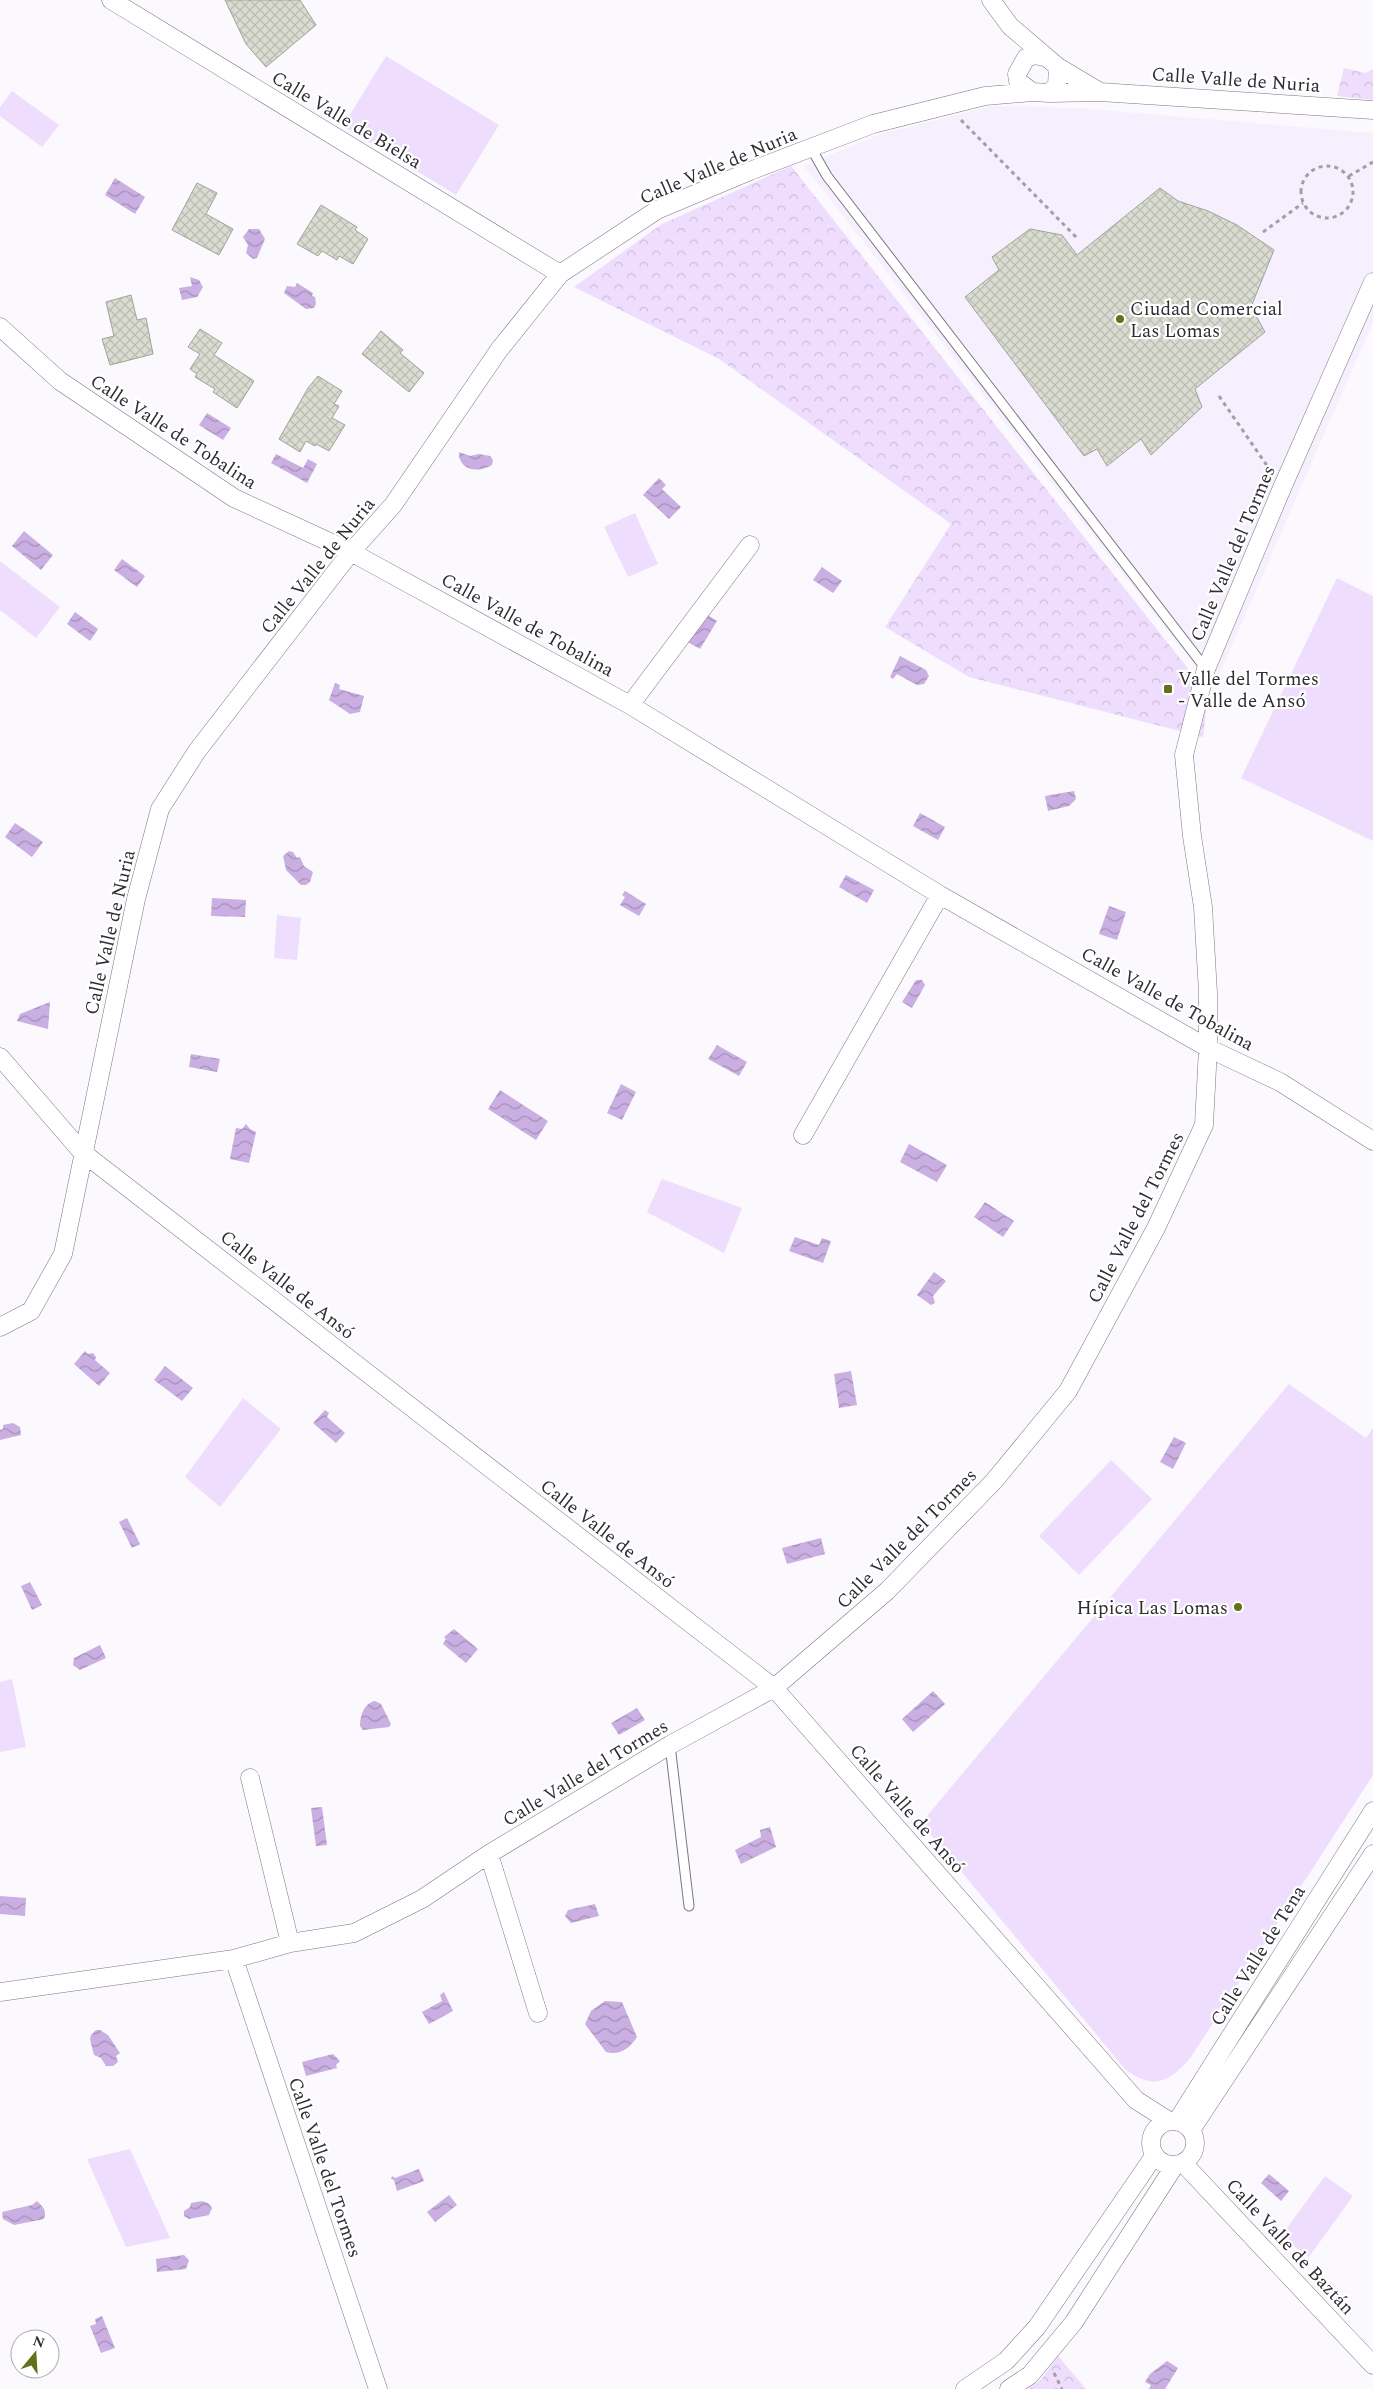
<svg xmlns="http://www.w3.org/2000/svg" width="1373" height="2389" viewBox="0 0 1373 2389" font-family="Spectral,serif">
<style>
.built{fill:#f6effe}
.grass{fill:#efddfe}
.park{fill:url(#park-crowns)}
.water{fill:url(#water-waves)}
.building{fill:url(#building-cross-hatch);stroke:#a0a397}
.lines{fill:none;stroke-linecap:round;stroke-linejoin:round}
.lane-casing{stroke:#7c7781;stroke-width:11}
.street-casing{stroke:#7c7781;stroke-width:19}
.path{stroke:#a29fa4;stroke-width:3;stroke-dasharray:4 4;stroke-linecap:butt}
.lane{stroke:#fff;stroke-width:9}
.street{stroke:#fff;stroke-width:18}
.poi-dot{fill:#64701a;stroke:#fff;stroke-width:2}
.labels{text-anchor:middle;stroke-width:4.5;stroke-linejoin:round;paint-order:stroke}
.street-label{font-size:19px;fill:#302d32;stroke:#fff}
.poi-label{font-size:19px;fill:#302d32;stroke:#fff;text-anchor:start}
</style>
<defs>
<pattern id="park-crowns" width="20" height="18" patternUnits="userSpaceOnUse" patternTransform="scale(1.25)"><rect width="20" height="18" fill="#efddfe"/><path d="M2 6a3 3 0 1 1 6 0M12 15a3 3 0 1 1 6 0" fill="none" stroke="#cdbeda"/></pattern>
<pattern id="water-waves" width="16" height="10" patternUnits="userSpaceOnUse" patternTransform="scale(1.25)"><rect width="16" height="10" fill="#caafe2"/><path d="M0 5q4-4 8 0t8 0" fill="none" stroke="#a48fb8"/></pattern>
<pattern id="building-cross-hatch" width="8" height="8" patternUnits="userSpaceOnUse" patternTransform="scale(1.25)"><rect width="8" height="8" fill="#d9dcd0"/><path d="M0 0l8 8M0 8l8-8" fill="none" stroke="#bbbdb3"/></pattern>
</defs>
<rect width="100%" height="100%" fill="#fbf8fe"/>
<path class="built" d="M991 106 1077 108 1373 133V322L1213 689 804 166 878 135Z"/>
<path class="grass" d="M386 56 499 125 456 195 343 126Z
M12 91 59 125 42 147 0 116V107Z
M635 513 658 564 628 577 604 527Z
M0 561 60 607 36 638 0 610Z
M1337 578 1373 596V841L1241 778Z
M277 915 301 918 297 960 274 958Z
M662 1179 742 1208 724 1253 647 1212Z
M1289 1384 1366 1438 1373 1428V1775L1191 2057C1170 2082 1153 2091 1125 2069L921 1823Z
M243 1398 281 1429 220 1507 185 1477Z
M1111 1460 1152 1499 1079 1575 1039 1536Z
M12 1679 26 1747 0 1752V1682Z
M130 2149 170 2238 126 2247 87 2159Z
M1325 2176 1353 2196 1309 2257 1281 2236Z"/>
<path class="park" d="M1344 68 1365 73 1373 69V100L1337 96Z
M791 166 1208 694 1203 737 969 677 885 627 951 524 719 359 574 287 662 224Z
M1058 2356 1086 2389H1030L1029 2387 1041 2380Z"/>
<path class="water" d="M115 178 145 197 135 214 105 195Z
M249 229H259L265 239 257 258 253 259 246 253 248 245 243 237Z
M190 277 199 280 203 287 197 297 182 300 179 288 192 286Z
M297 283 313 293 312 296 315 297 316 304 314 308 306 309 284 293 287 286 295 287Z
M207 413 231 428 223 440 199 425Z
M459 452 470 456 479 454 490 456 493 460 492 465C479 473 458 471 459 452Z
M276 454 303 468 308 459 317 464 307 483 271 463Z
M659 478 666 485 662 489 681 507 669 519 643 495Z
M24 531 53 555 41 570 12 546Z
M122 559 145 576 137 587 114 570Z
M822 567 842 581 833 593 813 580Z
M75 612 98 629 90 641 67 624Z
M706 614 717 621 700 649 688 642Z
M900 656 926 670 929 676 924 684 917 685 897 674 893 679 890 677Z
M335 683 340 685 339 689 364 696 360 712 350 714 329 700Z
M1074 791 1076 799 1069 806 1048 811 1045 796Z
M920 813 945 827 938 840 913 826Z
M15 823 43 842 32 857 5 837Z
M289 851 293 852 297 858 300 857 304 866 313 872 310 882 306 885H301L286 870 283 856Z
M846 875 874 890 867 903 839 887Z
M625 891 646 904 639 916 620 905 625 897 622 895Z
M212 898 246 900 245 917 211 916Z
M1109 906 1126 912 1117 940 1099 934Z
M916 980H922L925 985 912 1008 902 1002Z
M50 1002 48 1029 17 1021 20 1014Z
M717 1045 747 1062 739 1076 708 1059Z
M191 1054 220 1059 217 1072 189 1067Z
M621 1084 636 1092 622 1120 607 1113Z
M500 1090 548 1121 536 1140 488 1109Z
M246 1124 250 1129 256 1132 249 1163 230 1159 236 1128 242 1129Z
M909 1144 947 1165 937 1182 900 1162Z
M985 1202 1014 1221 1003 1237 974 1217Z
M795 1237 819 1245 822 1238 831 1241 823 1263 789 1251Z
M934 1272 946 1281 933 1296 935 1303 931 1305 917 1295Z
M85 1351 88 1354 93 1353 96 1357 95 1360 110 1373 99 1386 74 1364Z
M165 1366 193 1388 182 1401 154 1380Z
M851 1371 857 1405 839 1408 834 1374Z
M325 1410 329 1413 327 1417 345 1433 336 1443 313 1423Z
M13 1423 20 1427 21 1435 0 1440V1430L3 1429V1425Z
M1174 1437 1186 1443 1173 1469 1160 1462Z
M127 1518 140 1544 132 1548 119 1522Z
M821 1538 825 1554 787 1564 782 1548Z
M30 1582 42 1605 32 1610 21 1586Z
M454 1629 478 1649 466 1663 443 1644 446 1639 444 1637Z
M100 1645 106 1658 80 1670 73 1665 74 1658Z
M933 1691 945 1704 913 1732 902 1719Z
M375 1701 381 1704 391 1724 389 1727 363 1730 360 1726C360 1716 364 1703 375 1701Z
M637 1708 645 1720 619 1735 611 1723Z
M322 1807 327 1845 316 1846 311 1808Z
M770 1827 776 1847 741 1864 735 1850 761 1837 760 1830Z
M0 1896 26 1898 25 1916 0 1914Z
M595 1904 599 1916 571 1923 565 1916 568 1910Z
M444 1992 453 2011 429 2024 422 2012 442 2001 440 1995Z
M605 2001 622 2002 637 2037C630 2048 620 2056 606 2052L585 2024 591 2011Z
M96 2030H100L108 2035 120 2053 116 2056 118 2062 113 2066H106L101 2058 94 2055 90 2039 91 2035Z
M333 2054 340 2061 336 2065 337 2068 306 2076 302 2062Z
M419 2169 424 2181 397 2191 394 2180 391 2179 392 2176 395 2178Z
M1269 2174 1289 2191 1281 2201 1261 2183Z
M449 2195 457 2205 435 2222 427 2212Z
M37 2201C43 2207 47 2210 44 2219L14 2225 3 2219 2 2212 32 2205Z
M202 2201 208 2203 212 2208 209 2215 189 2219 184 2216V2211L190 2207 191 2203Z
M184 2255 189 2260 186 2269 157 2272 156 2259Z
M102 2316 115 2348 101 2353 90 2326 96 2324 95 2319Z
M1167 2361 1178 2368 1165 2389H1149L1151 2385 1145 2382 1150 2374Z"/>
<path class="building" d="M225 0H300L316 25 266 67 246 44Z
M197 183 217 193 206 214 233 229 219 255 172 230Z
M1160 188 1178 201 1208 211 1237 225 1274 250 1251 307 1265 332 1195 389 1202 407 1151 455 1141 439 1107 466 1097 449 1084 456 965 297 999 270 992 257 1030 229 1062 235 1077 255Z
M321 205 357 227 355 230 368 239 353 264 339 256 337 260 322 251 318 256 297 244Z
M131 295 137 320 146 318 153 354 110 365 102 339 114 336 106 302Z
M200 329 222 343 214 355 254 381 237 408 213 392 215 389 195 377 197 374 190 369 200 354 188 347Z
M381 331 403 350 400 353 424 373 409 392 362 354Z
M318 376 342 391 334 404 339 406 332 418 345 425 329 451 316 444 315 446 306 441 300 452 279 439 308 388Z"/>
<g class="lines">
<g class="lane-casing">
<path id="lane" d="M811 148 827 176 1206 669
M670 1745 689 1906"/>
</g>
<g class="street-casing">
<path id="street" d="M111 0 560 274
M991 0 1010 26 1058 67 1057 85 1050 93 1032 92 1018 81 1017 74 1026 58 1034 55 1044 57
M1058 67 1100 92
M1050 93 1100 92 1373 110
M0 327 60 381 234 498 351 552 630 705 940 895 1208 1048 1280 1082 1373 1141
M630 705 750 545
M0 1057 82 1152 774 1688 1136 2100 1169 2121
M803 1135 940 895
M0 1327 31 1311 63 1254 136 899 160 809 197 751 351 552 393 505 499 350 560 274 657 210 750 171 873 124 985 96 1032 92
M250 1778 290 1943
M489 1854 538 2013
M234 1959 378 2389
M0 1992 234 1959 290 1943 354 1933 422 1899 489 1854 670 1745 774 1688 887 1591 994 1481 1068 1391 1156 1228 1204 1125 1208 1048V993L1203 907 1192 836 1184 755 1206 669 1282 488 1373 282
M1151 2143a22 22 0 1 1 44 0a22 22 0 1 1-44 0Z
M1177 2121 1373 1811
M1191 2130 1373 1854
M1183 2163 1373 2365
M965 2389 1006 2361 1037 2327 1154 2156
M1009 2389 1030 2375 1074 2322 1175 2165"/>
</g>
<path class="path" d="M961 120 1078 239
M1301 192a26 26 0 1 1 52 0a26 26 0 1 1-52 0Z
M1349 176 1373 162
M1263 232 1303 203
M1219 396 1270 470
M1054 2373 1062 2389"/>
<use href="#lane" class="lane"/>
<use href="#street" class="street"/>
</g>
<g class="poi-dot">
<circle cx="1120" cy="319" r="5"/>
<rect x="1163" y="684" width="10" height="10" rx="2.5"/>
<circle cx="1238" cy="1607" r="5"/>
</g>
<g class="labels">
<g class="street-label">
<text transform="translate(1236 79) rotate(4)" y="7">Calle Valle de Nuria</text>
<text transform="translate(347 119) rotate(31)" y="7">Calle Valle de Bielsa</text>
<text transform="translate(718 165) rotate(-23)" y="7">Calle Valle de Nuria</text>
<text transform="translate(174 431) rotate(33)" y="7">Calle Valle de Tobalina</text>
<text transform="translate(1232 553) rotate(-67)" y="7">Calle Valle del Tormes</text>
<text transform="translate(317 565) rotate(-51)" y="7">Calle Valle de Nuria</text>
<text transform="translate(528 624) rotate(29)" y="7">Calle Valle de Tobalina</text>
<text transform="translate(109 932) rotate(-77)" y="7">Calle Valle de Nuria</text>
<text transform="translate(1168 998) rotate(29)" y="7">Calle Valle de Tobalina</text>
<text transform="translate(1135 1217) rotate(-63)" y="7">Calle Valle del Tormes</text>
<text transform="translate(288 1284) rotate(38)" y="7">Calle Valle de Ansó</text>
<text transform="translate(608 1533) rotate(38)" y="7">Calle Valle de Ansó</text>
<text transform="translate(906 1538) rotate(-45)" y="7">Calle Valle del Tormes</text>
<text transform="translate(585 1772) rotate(-31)" y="7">Calle Valle del Tormes</text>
<text transform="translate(908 1808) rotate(49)" y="7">Calle Valle de Ansó</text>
<text transform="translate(1257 1955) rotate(-58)" y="7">Calle Valle de Tena</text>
<text transform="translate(326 2167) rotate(71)" y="7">Calle Valle del Tormes</text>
<text transform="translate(1291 2246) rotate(47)" y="7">Calle Valle de Baztán</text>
</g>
<g class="poi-label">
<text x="1130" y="315">Ciudad Comercial<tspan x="1130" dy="22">Las Lomas</tspan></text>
<text x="1178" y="685">Valle del Tormes<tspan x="1178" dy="22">- Valle de Ansó</tspan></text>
<text x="1228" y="1614" text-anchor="end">Hípica Las Lomas</text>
</g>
</g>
<g transform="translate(35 2354) rotate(18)"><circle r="24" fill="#ffffff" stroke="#acabad"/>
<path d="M0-4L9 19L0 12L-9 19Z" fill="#64701a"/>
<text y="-8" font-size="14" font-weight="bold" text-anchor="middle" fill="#302d32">N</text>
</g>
</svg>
